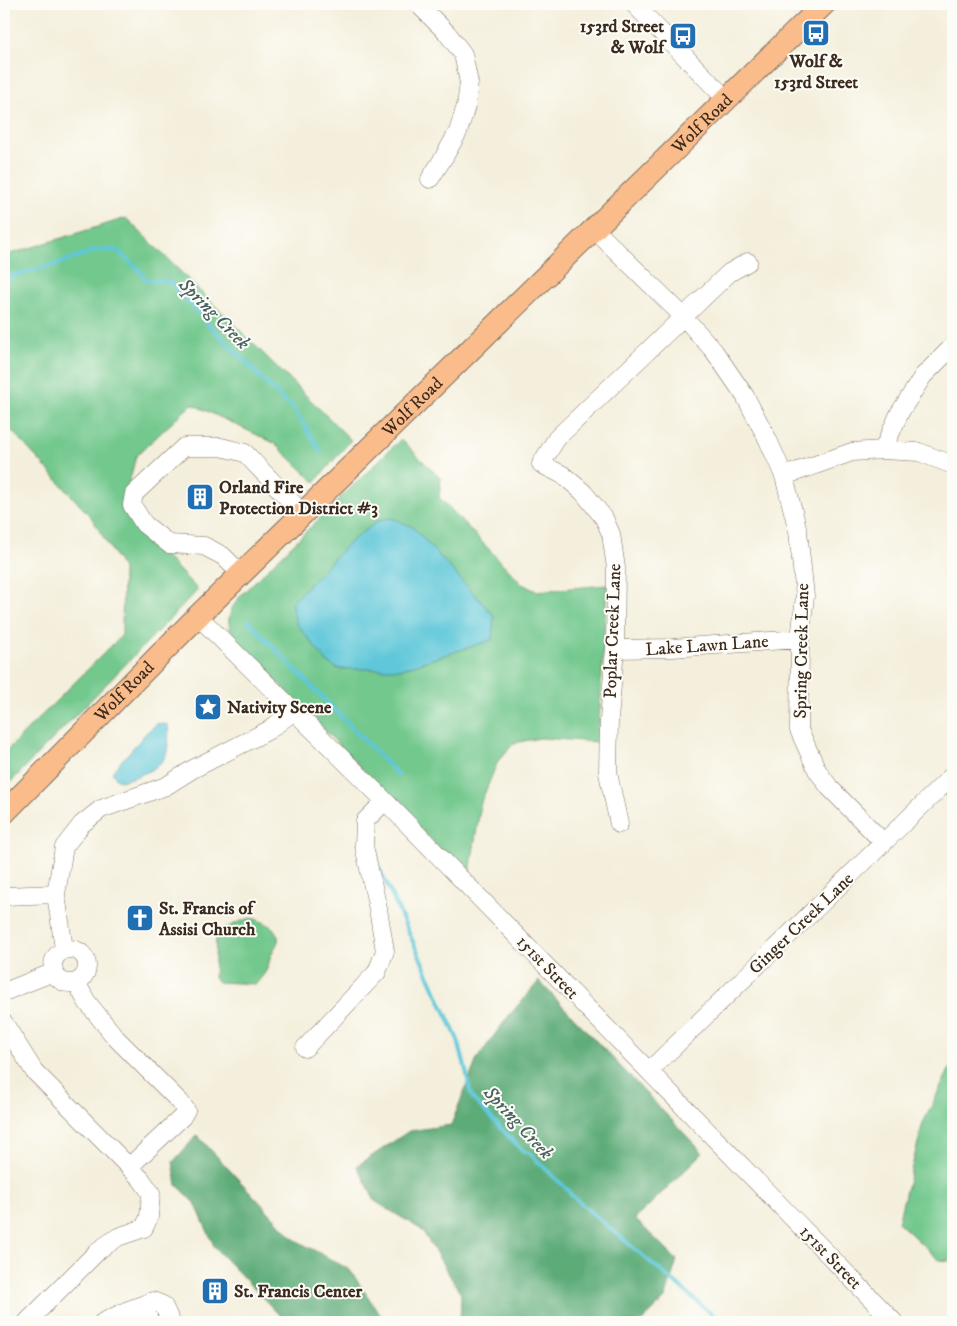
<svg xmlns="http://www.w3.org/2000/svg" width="957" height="1326" viewBox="0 0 957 1326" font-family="'IM FELL DW Pica',serif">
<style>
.green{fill:#72c88d;stroke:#567956}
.forest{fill:#5dac78;stroke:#4c6b4b}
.water{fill:#5ec7d9;stroke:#4c787c}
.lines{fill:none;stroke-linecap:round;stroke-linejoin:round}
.stream{stroke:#5ec7d9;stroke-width:4}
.minor-casing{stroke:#7c6f60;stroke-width:19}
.major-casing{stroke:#7c6f60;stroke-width:24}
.minor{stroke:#fff;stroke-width:18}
.major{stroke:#fabc8b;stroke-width:22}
.labels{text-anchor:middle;stroke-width:4;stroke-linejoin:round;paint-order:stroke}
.poi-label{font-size:18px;font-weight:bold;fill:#3b2a1e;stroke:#fdfcf7;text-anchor:start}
.street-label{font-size:18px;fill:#3b2a1e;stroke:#fdfcf7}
.water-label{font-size:19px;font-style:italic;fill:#47615f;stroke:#fdfcf7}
</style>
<rect width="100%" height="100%" fill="#fdfcf7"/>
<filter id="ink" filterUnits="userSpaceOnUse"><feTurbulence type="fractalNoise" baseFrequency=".02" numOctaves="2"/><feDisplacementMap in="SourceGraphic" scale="10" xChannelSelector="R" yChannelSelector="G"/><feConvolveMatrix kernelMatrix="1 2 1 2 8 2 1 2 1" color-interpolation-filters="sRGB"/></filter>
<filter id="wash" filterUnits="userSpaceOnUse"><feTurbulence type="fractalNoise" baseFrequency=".0096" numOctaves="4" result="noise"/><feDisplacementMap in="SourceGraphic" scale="20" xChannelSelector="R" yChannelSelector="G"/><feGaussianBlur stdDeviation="1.12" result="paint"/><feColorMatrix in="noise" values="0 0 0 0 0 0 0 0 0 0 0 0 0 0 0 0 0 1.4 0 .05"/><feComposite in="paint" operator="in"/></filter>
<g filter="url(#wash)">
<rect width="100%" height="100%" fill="#f4efdc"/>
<path class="green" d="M126 218 351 440 315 482 274 443 192 404 136 456 122 511 198 590 4 789V753L122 635 123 569 91 517 4 422V256Z
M401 439 441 479 439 497 522 584 536 591 607 585 598 742 540 738 514 743 498 761 481 802 469 879 233 636C224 619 231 608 242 594Z
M252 918C262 921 280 927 278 941 277 945 273 950 271 955 269 960 269 966 266 971 264 975 259 980 256 984L218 982 214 978 216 937C224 928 240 920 252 918Z
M953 1062V1261L939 1260 898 1222 923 1123Z"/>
<path class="forest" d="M539 981 703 1153 635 1219 677 1260 665 1299 641 1322H460L461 1294 422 1230 376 1202 357 1166 409 1131 451 1125 477 1059 507 1018Z
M197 1135 294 1239 350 1270 385 1322H286L215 1248 195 1203 177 1185 173 1162Z"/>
<path class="water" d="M388 518 395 519 413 527 494 616 492 640 401 669H339L328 663 296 623 291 603 349 543 376 522Z
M158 723 168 725C169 734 169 753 163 760 154 772 134 777 121 781L116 778 112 772 145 734Z"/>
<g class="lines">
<path class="stream" d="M4 278 60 263 96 250H116L139 270 147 281 152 280 167 281 172 284 176 290 185 298 208 324 284 401 292 406 321 452
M248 621 398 775
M376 861 458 1040C460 1050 464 1061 466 1071 469 1081 468 1089 473 1099L522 1150 529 1153 569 1191 571 1195 706 1309 720 1322"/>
</g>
</g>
<g filter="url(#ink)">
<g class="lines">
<g class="minor-casing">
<path id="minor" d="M418 4 447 33 463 54 469 83 466 106 458 132 444 157 430 179
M634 4 726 99
M594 229 683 316 714 351 745 396 768 440 784 476 798 531 805 596 800 639 799 730 817 770 829 787 884 843
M883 450 900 412 923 376 953 346
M784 476 852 452 883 450 919 452 953 465
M241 574 223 556 204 546 169 544 144 524 132 505 134 494 184 447H221L245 453 303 514
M198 616 385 801 894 1322
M615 649 672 648 800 639
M619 824 608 773 609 720 615 649 616 568 611 534 604 518 583 492 563 475 541 464 557 438 729 273 748 262
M4 896 56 894
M53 966a17 17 0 1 1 34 0a17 17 0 1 1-34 0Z
M64 949 56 894 64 847 82 824 101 809 166 786 193 769 269 730 294 711
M76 982 87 1002 116 1038 180 1102 186 1110 182 1117 129 1167
M4 992 54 972
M4 1023 34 1071 141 1179 151 1193 149 1217 144 1228 118 1237 99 1250 27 1322
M305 1048 377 972 385 951 378 909 364 846 365 821 385 801
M649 1071 953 775
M143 1305 150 1322
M103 1322 126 1311 153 1301 163 1305 171 1322"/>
</g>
<g class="major-casing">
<g id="major">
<path id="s1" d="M4 813 198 616 824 4"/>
</g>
</g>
<use href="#minor" class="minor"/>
<use href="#major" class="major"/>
</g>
</g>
<defs>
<g id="bus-square" transform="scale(1.4375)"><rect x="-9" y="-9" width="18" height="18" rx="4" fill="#1f6fb2" stroke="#fdfcf7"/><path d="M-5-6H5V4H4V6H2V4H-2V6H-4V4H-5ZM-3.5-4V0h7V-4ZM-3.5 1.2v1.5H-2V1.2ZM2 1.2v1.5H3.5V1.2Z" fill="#fff"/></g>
<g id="building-square" transform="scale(1.4375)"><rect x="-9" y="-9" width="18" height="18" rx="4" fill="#1f6fb2" stroke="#fdfcf7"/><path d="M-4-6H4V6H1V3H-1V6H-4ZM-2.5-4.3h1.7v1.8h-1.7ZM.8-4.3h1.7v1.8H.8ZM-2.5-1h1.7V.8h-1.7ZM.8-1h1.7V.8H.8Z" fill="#fff"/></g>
<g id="sight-square" transform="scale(1.4375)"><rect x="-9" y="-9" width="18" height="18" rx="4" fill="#1f6fb2" stroke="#fdfcf7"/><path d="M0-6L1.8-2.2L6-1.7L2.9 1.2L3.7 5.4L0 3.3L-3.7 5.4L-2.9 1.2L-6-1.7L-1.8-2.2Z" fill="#fff"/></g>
<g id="church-square" transform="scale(1.4375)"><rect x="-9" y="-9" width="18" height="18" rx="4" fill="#1f6fb2" stroke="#fdfcf7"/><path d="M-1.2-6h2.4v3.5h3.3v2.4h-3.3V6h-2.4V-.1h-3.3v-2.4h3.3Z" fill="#fff"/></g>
</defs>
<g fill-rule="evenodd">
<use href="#bus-square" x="816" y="33"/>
<use href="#bus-square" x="683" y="36"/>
<use href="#building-square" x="200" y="497"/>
<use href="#sight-square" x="208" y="707"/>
<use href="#church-square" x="140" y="918"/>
<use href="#building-square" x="215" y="1291"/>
</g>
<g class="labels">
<g class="poi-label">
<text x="664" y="32" text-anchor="end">153rd Street<tspan x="664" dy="21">&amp; Wolf</tspan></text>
<text x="816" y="67" text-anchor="middle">Wolf &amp;<tspan x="816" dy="21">153rd Street</tspan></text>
<text x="219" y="493">Orland Fire<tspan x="219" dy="21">Protection District #3</tspan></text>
<text x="227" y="713">Nativity Scene</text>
<text x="159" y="914">St. Francis of<tspan x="159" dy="21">Assisi Church</tspan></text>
<text x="234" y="1297">St. Francis Center</text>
</g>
<g class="street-label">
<text dy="6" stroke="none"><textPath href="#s1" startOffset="981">Wolf Road</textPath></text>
<text dy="6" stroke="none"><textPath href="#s1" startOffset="576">Wolf Road</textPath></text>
<text transform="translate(612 631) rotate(-88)" y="6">Poplar Creek Lane</text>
<text transform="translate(707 645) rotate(-4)" y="6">Lake Lawn Lane</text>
<text transform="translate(801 651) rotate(-89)" y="6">Spring Creek Lane</text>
<text dy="6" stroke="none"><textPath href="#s1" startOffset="171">Wolf Road</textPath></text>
<text transform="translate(801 923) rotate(-44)" y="6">Ginger Creek Lane</text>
<text transform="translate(548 967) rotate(46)" y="6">151st Street</text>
<text transform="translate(831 1257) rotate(46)" y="6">151st Street</text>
</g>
<g class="water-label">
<text transform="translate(215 313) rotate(45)" y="7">Spring Creek</text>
<text transform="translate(519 1122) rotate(47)" y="7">Spring Creek</text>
</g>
</g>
<rect width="957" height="1326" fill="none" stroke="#fdfcf7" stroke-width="20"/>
</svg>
